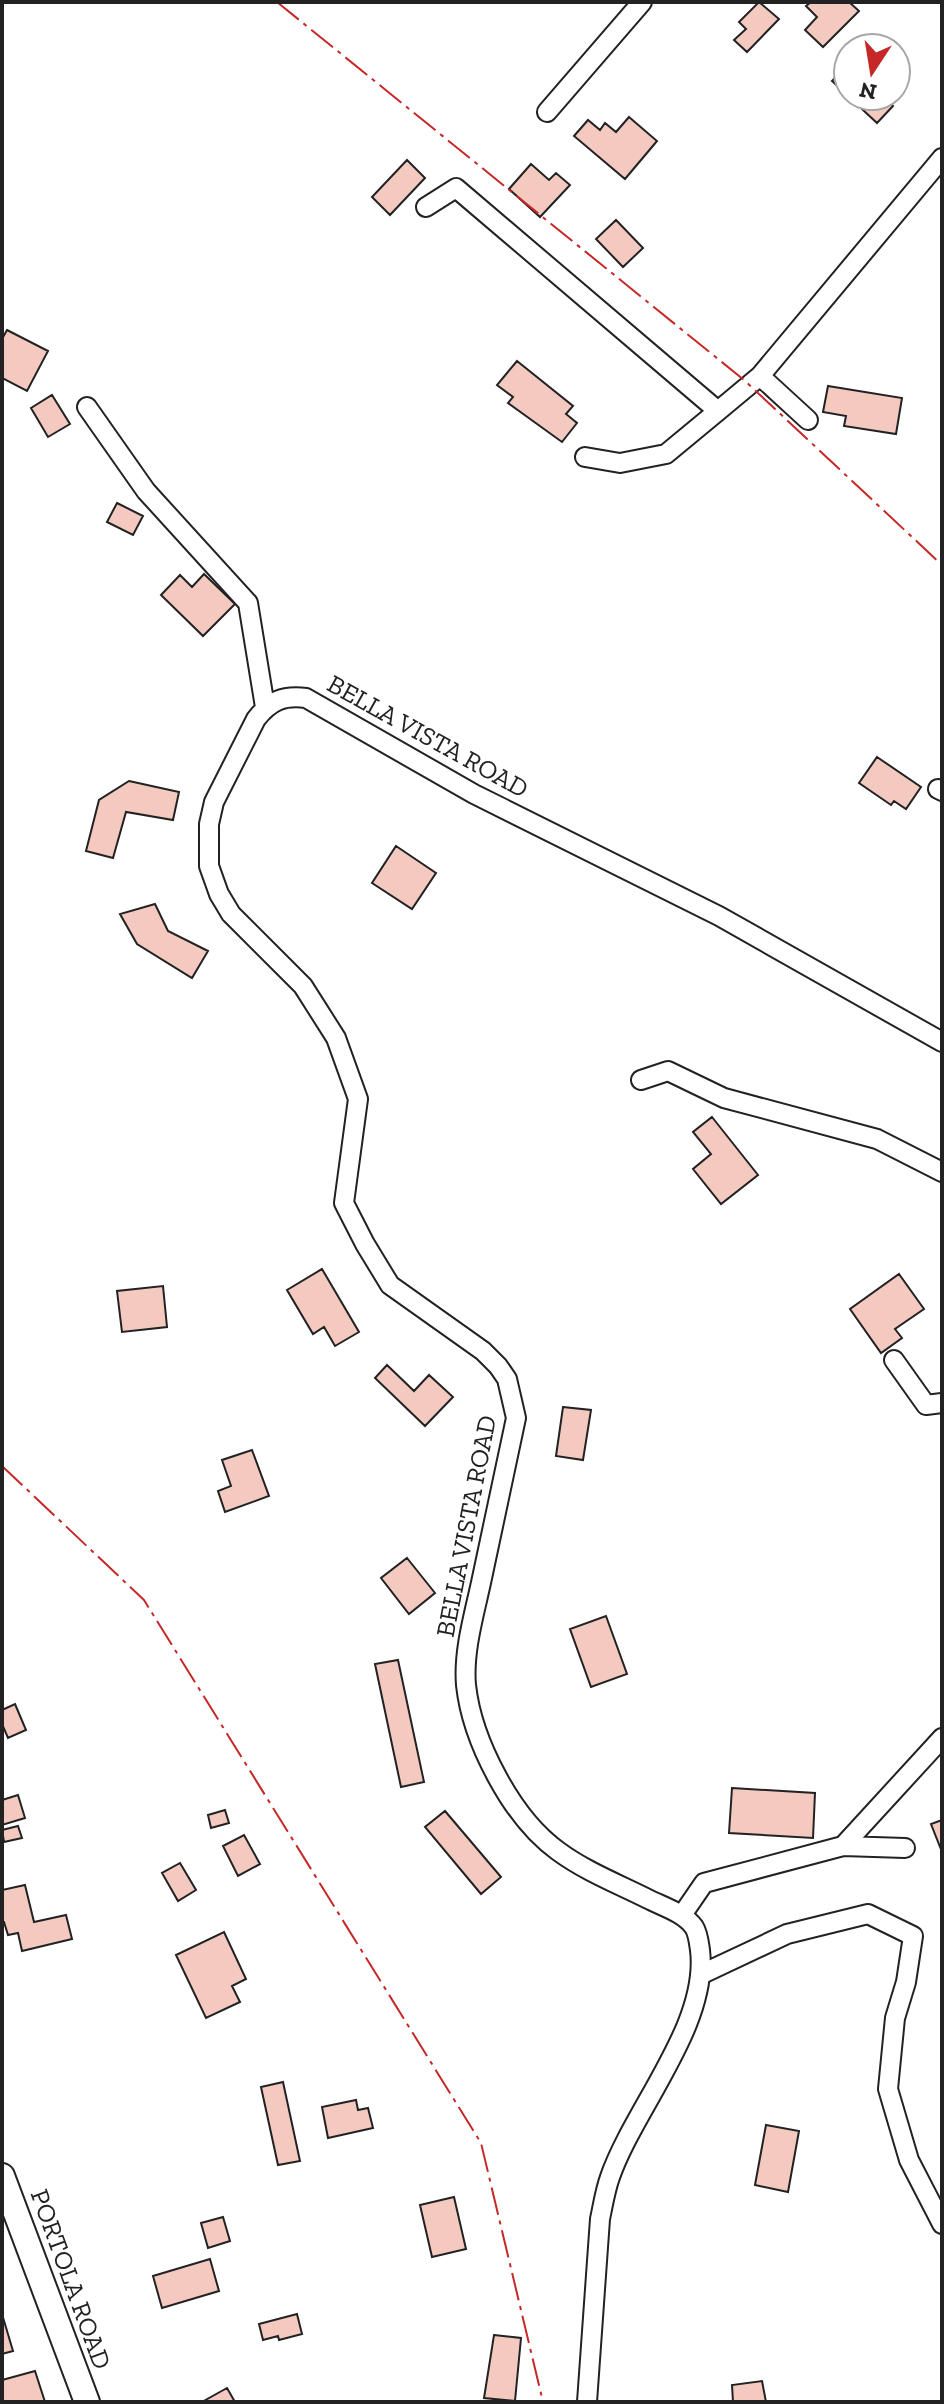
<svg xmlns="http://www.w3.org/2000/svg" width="944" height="2404" viewBox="0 0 944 2404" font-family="'Zilla Slab',serif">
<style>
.building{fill:#f3c9c0;stroke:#222;stroke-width:2}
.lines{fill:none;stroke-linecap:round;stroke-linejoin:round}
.street-casing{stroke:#222;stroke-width:22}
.secondary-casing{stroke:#222;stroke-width:28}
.street{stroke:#fff;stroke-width:18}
.secondary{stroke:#fff;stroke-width:24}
.power{stroke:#c62828;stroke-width:2;stroke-dasharray:28 6 4 6;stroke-linecap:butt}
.labels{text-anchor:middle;stroke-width:6;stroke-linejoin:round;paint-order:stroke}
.street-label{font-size:26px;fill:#222;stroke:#fff}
</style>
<rect width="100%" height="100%" fill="#fff"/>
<path class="building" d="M759 2 779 19 747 52 734 40 746 29 739 22Z
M811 2H849L859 11 823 47 805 30 817 17 806 6Z
M848 65V96L832 81Z
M848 96H883L893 106 877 123Z
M629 117 657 141 625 179 574 136 588 120 600 130 605 123 616 132Z
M407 160 425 178 390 215 372 197Z
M531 164 549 180 556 173 570 185 540 217 509 189Z
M616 220 643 248 623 267 596 239Z
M7 330 48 351 27 391 2 378V339Z
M517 361 573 406 566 414 577 423 562 442 508 403 513 397 497 385Z
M828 386 902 398 896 434 844 426 846 416 823 412Z
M52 395 70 424 48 437 31 408Z
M117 503 143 516 133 535 107 522Z
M204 574 235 604 203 636 161 595 180 575 192 587Z
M877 757 921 787 906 809 894 801 891 805 859 783Z
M129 781 179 792 173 820 126 812 113 858 86 851 99 800Z
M396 846 436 873 412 909 372 883Z
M155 904 168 931 208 951 192 978 137 944 120 914Z
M712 1117 758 1175 721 1204 693 1169 711 1154 693 1132Z
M322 1269 359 1332 335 1346 324 1327 313 1334 287 1290Z
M899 1274 924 1309 895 1329 902 1338 881 1353 850 1309Z
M163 1286 167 1327 122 1332 117 1291Z
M387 1365 414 1391 429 1375 453 1397 425 1426 375 1378Z
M563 1407 591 1410 583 1460 556 1456Z
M252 1450 269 1496 225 1512 218 1491 231 1486 222 1460Z
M407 1558 435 1593 409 1614 381 1578Z
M606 1616 627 1674 591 1687 570 1629Z
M398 1660 424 1782 401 1787 375 1664Z
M15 1704 26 1730 8 1738 2 1724V1710Z
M732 1788 815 1793 813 1838 729 1833Z
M18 1795 25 1818 2 1825V1800Z
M225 1810 229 1823 211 1828 208 1815Z
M445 1811 501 1877 481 1894 425 1827Z
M942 1820V1852L931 1824Z
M18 1826 22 1838 4 1842 2 1830Z
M244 1835 260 1864 238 1876 223 1846Z
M180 1863 196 1890 178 1901 162 1873Z
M25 1885 34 1922 66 1915 72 1939 22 1951 18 1933 8 1935 4 1922H2V1890Z
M224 1932 246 1979 232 1986 240 2002 206 2018 176 1955Z
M283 2082 300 2161 278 2165 261 2087Z
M356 2100 358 2110 368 2108 373 2128 328 2138 322 2107Z
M766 2125 799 2131 788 2192 755 2185Z
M454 2197 466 2249 432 2257 420 2205Z
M223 2217 230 2241 208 2248 201 2223Z
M210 2259 219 2291 162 2308 153 2276Z
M2 2314 13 2351 2 2354Z
M297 2314 302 2334 279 2340 278 2336 263 2340 259 2324Z
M494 2335 521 2338 515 2401 484 2398Z
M35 2371 45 2402H3L2 2380Z
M762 2381 766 2402H733L732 2385Z
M227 2388 235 2402H202Z"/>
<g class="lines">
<g class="street-casing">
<path id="street" d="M547 112 642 2
M426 207 456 188 718 411
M760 376 808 420
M87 407 146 491 248 603 265 707
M585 457 620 463 666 454 718 411 760 376 942 158
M938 789 942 791
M641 1080 668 1071 724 1098 877 1139 942 1172
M894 1360 926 1405 942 1403
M843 1846 942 1738
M682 1915 704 1883 843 1846 905 1848
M702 1974 787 1934 868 1914 913 1936 906 1982 895 2018 888 2089 909 2160 942 2224
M587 2402 600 2219C603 2205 605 2191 610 2177 634 2108 709 2025 700 1950 699 1943 698 1933 694 1927 684 1913 664 1907 648 1899 618 1884 585 1871 558 1851 512 1818 472 1741 466 1685 463 1650 475 1612 482 1578 493 1525 505 1472 516 1418L507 1379 498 1366 483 1351 390 1285 365 1244 344 1203 358 1099 336 1038 303 986 231 914 219 894 209 866V824L214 802 256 719C270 701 283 695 306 698L474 794 719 916 942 1042"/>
</g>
<g class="secondary-casing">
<path id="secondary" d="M2 2176 87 2402"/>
</g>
<use href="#street" class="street"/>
<use href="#secondary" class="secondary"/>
<path class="power" d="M277 2 744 380 942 565
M2 1466 144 1600 481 2143 543 2402"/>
</g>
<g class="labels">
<g class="street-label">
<text transform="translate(428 736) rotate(29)" y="9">BELLA VISTA ROAD</text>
<text transform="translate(466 1526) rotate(-79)" y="9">BELLA VISTA ROAD</text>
<text transform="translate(71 2279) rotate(70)" y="9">PORTOLA ROAD</text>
</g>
</g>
<rect width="944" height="2404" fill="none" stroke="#222222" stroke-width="8"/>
<g transform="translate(872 72) rotate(192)"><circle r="38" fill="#ffffff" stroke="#a7a7a7" stroke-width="2"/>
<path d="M0-6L14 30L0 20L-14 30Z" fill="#c62828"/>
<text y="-12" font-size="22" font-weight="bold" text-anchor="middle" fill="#222222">N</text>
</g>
</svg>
